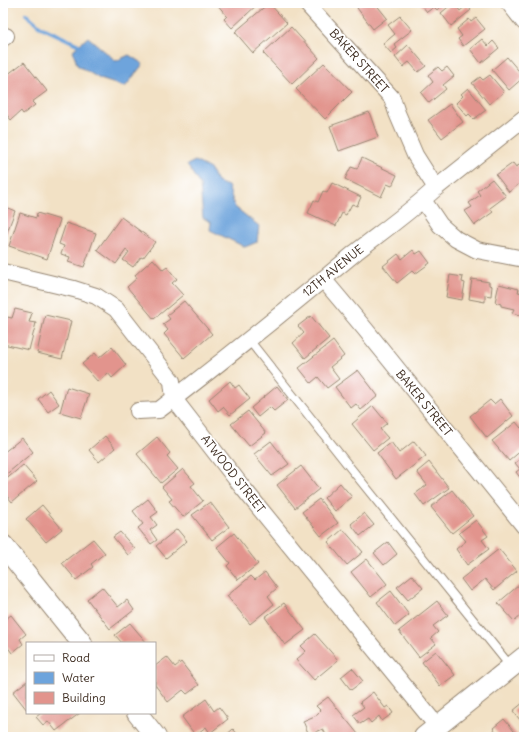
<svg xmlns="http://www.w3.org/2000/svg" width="527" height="740" viewBox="0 0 527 740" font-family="Delius,sans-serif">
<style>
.water{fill:#6ea4dc;stroke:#54677d}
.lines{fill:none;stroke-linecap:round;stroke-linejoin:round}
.stream{stroke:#6ea4dc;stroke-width:4}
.building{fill:#e2948d}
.service-casing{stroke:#968672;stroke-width:10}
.minor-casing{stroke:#968672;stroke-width:18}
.tertiary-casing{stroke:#968672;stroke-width:22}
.service{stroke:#fff;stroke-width:8}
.minor{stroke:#fff;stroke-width:16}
.tertiary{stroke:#fff;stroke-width:20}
.labels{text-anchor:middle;stroke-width:3.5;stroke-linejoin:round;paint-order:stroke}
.street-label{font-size:12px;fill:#3b2a1e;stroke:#fff}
</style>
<rect width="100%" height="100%" fill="#fff"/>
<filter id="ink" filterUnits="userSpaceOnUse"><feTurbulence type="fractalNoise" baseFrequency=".025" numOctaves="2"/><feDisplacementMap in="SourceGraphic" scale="8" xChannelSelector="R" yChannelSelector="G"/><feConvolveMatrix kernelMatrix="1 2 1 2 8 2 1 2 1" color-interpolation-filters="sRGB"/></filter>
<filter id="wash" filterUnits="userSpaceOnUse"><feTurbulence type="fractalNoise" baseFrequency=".012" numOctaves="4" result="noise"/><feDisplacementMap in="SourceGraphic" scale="16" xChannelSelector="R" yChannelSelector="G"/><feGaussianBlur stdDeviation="0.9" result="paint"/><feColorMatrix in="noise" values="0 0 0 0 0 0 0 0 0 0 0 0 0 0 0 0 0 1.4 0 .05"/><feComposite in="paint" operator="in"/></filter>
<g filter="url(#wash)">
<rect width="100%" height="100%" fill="#f2e1c5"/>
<path class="water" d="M88 37 116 61 129 55 143 64 125 87 100 79 77 65 73 50Z
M195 161 210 169 217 182 228 186 235 207 259 226 257 242 245 247 210 230 211 222 203 218 200 185 187 165Z"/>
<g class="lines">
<path class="stream" d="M26 14 41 27 79 45"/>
</g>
<g id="blocks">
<path class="building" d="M216 3H259L232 28 224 19 227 16Z
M269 3 287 23 253 53 235 32Z
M363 3H375L387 18 373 29 357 8Z
M420 3H445L437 10 434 7 427 12Z
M453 3H454L460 11 467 5 471 10 451 26 441 13Z
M400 16 412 30 394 44 397 48 391 53 383 44 395 34 388 25Z
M476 18 485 29 463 46 458 39 462 36 457 29 469 19 471 22Z
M291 27 319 58 292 84 263 53Z
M482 39 488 46 493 41 499 48 481 63 470 49Z
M408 45 426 66 418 72 409 62 403 67 395 57Z
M507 57 524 77 509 90 492 70Z
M24 62 47 91 32 102 35 105 23 114 21 111 11 120 3 110V78Z
M324 63 352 92 325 119 296 89Z
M438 67 442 71 447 67 454 76 443 85 446 89 429 103 421 93 433 82 428 75Z
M490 75 504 92 489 104 472 83 480 77 483 80Z
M468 88 486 110 474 119 469 114 467 116 456 103 463 96 461 94Z
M450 104 463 122 442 138 428 120Z
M369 112 378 137 339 151 330 126Z
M362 158 397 175 392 186 387 184 381 197 345 179 351 167 357 169Z
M524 162V180L509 192 496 175 513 163 516 167Z
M492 179 506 196 490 208 493 212 475 225 465 211 472 207 469 203 480 195 477 191Z
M332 183 361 197 357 206 352 204 346 215 342 213 336 226 308 213 314 200 318 202 323 191 327 193Z
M3 206 15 211 6 235 3 234Z
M20 213 36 218 37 213 60 220 47 259 9 246Z
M121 217 155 242 143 258 141 257 133 267 123 260 129 252 126 250 116 264 97 250Z
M66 223 96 233 84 267 68 262 70 257 61 254 64 246 59 244Z
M413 250 416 254 421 251 430 263 415 274 412 271 397 283 383 266 398 254 402 259Z
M153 259 163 270 167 267 177 279 172 283 183 295 154 319 127 287 137 278 135 275Z
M450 275 463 277 462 282 465 283 462 300 446 297Z
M472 279 489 282V285L492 286 491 296 485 295V302L469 299Z
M499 284 519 289 518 292 524 293V316L512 313 514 309 501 306V304L495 302Z
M184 301 212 334 184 358 164 334 168 330 163 324 170 319 167 315Z
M15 309 32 313 29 322 36 323 29 350 3 344V335L7 317 12 318Z
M45 315 71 321 62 359 37 353Z
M311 316 329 338 305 358 293 343 304 333 298 326Z
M333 341 344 356 330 367 339 379 327 388 318 377 311 383 299 368Z
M112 347 126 365 112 378 108 373 98 382 82 364 95 353 99 358Z
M358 370 378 396 361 410 356 404 351 408 335 387Z
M230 381 235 388 239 385 250 399 230 415 223 407 218 411 209 399Z
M277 386 288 400 274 411 270 407 258 417 251 408Z
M67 387 89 394 81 418 60 412Z
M49 390 59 404 48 412 38 399Z
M500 399 513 416 487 438 470 416 490 400 494 404Z
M373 406 387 423 380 429 388 438 373 450 352 424Z
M248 411 266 433 249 446 231 424Z
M516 422 521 428 524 425V448L509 461 492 441Z
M105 436 115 448 99 462 89 450Z
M157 437 170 453 167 456 178 469 161 483 137 454Z
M22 438 33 452 3 477V453Z
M271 441 289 464 272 476 254 454Z
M414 441 426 456 396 479 377 453 391 442 399 453Z
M524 456V483L516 472 520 469 515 463Z
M429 462 449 488 424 506 415 494 427 485 417 472Z
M23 465 37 481 12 502 3 491V482Z
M301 466 319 489 295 508 277 485Z
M183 469 195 483 191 486 203 501 183 517 169 501 172 499 162 487Z
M340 483 352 497 335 511 324 498Z
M452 490 473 516 452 533 431 507Z
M148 499 158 512 151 517 157 525 150 530 157 540 151 544 138 528 143 524 133 511Z
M319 499 338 523 321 536 302 512Z
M210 502 229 527 212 540 192 515Z
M42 505 62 529 46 542 26 519Z
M364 513 374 525 360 536 351 524Z
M476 520 488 536 482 540 489 549 467 565 456 549 466 541 459 533Z
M177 529 187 541 166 558 156 546Z
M343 529 363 552 347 565 328 542Z
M120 532 135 549 128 555 113 537Z
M234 533 258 564 238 580 227 566 230 563 217 547Z
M93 539 105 553 91 564 93 567 76 580 62 563Z
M388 542 397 554 384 565 374 553Z
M499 549 517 571 494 590 485 579 470 591 461 579Z
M367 559 387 584 371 597 351 572Z
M265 572 277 588 268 596 274 604 250 624 227 596 251 576 255 580Z
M412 575 423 588 408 600 397 587Z
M519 585 524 591V612L514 621 498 603Z
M102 587 118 607 127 600 134 610 110 629 87 599Z
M391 591 409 615 395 626 377 602Z
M437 601 448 615 433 626 438 632 431 638 436 644 419 657 399 631Z
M284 603 305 630 285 645 265 617Z
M11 615 26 634 20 639 23 644 12 653 3 641V632L6 630 3 626V621Z
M130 623 147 643H122L115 635Z
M315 634 338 660 314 680 296 660 306 651 301 646Z
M436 651 455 675 440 686 422 662Z
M167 657 175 667 181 662 199 685 187 694 183 690 168 702 155 685V666Z
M352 668 363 681 351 690 341 677Z
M27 681V710L13 692Z
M373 692 385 708 388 706 393 713 382 721 379 716 371 723 368 719 360 724 353 715 364 707 360 702Z
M328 697 358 734 355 736 353 737H327L323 729 309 735 303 721 317 715 321 711 316 706Z
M206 699 214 711 219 707 228 719 210 733 206 727 195 735 182 717Z
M524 702V725L513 711Z
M41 713H80L56 731 48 721 43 725 36 717Z
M504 719 519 737H495L498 734 493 728Z
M233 729 240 737H224Z"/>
</g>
</g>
<g filter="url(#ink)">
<use href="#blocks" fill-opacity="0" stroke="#968672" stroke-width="1"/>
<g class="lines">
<g class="service-casing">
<path id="service" d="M249 340 348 465 511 667"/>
</g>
<g class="minor-casing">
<path id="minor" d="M306 3 392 98 397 113 415 155 436 188
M509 3 524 22
M3 38 6 36
M423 200 440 225 456 239 477 250 524 259
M3 272 74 289 96 296 116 309 172 381 174 399 243 488 437 726
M323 279 365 329 524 526
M138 411 159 410C226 359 291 306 356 252 383 231 411 211 436 188L524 118"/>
</g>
<g class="tertiary-casing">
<path id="tertiary" d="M3 545 82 643
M137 713 156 737
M424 737 524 657"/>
</g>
<use href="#service" class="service"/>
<use href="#minor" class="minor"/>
<use href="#tertiary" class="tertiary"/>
</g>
</g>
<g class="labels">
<g class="street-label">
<text transform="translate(359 61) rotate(48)" y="4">BAKER STREET</text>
<text transform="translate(333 271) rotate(-39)" y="4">12TH AVENUE</text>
<text transform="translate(424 403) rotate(51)" y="4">BAKER STREET</text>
<text transform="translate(233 474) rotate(52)" y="4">ATWOOD STREET</text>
</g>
</g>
<rect width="527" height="740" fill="none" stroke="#fff" stroke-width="16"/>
<rect x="26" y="642" width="130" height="72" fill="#ffffff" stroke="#b1aaa5"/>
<rect x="34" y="655" width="20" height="6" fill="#ffffff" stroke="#b1aaa5"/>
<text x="62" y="662" font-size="12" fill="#3b2a1e">Road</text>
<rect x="34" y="672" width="20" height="12" fill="#6ea4dc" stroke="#b1aaa5"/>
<text x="62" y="682" font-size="12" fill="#3b2a1e">Water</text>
<rect x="34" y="692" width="20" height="12" fill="#e2948d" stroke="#b1aaa5"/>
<text x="62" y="702" font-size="12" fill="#3b2a1e">Building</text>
</svg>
